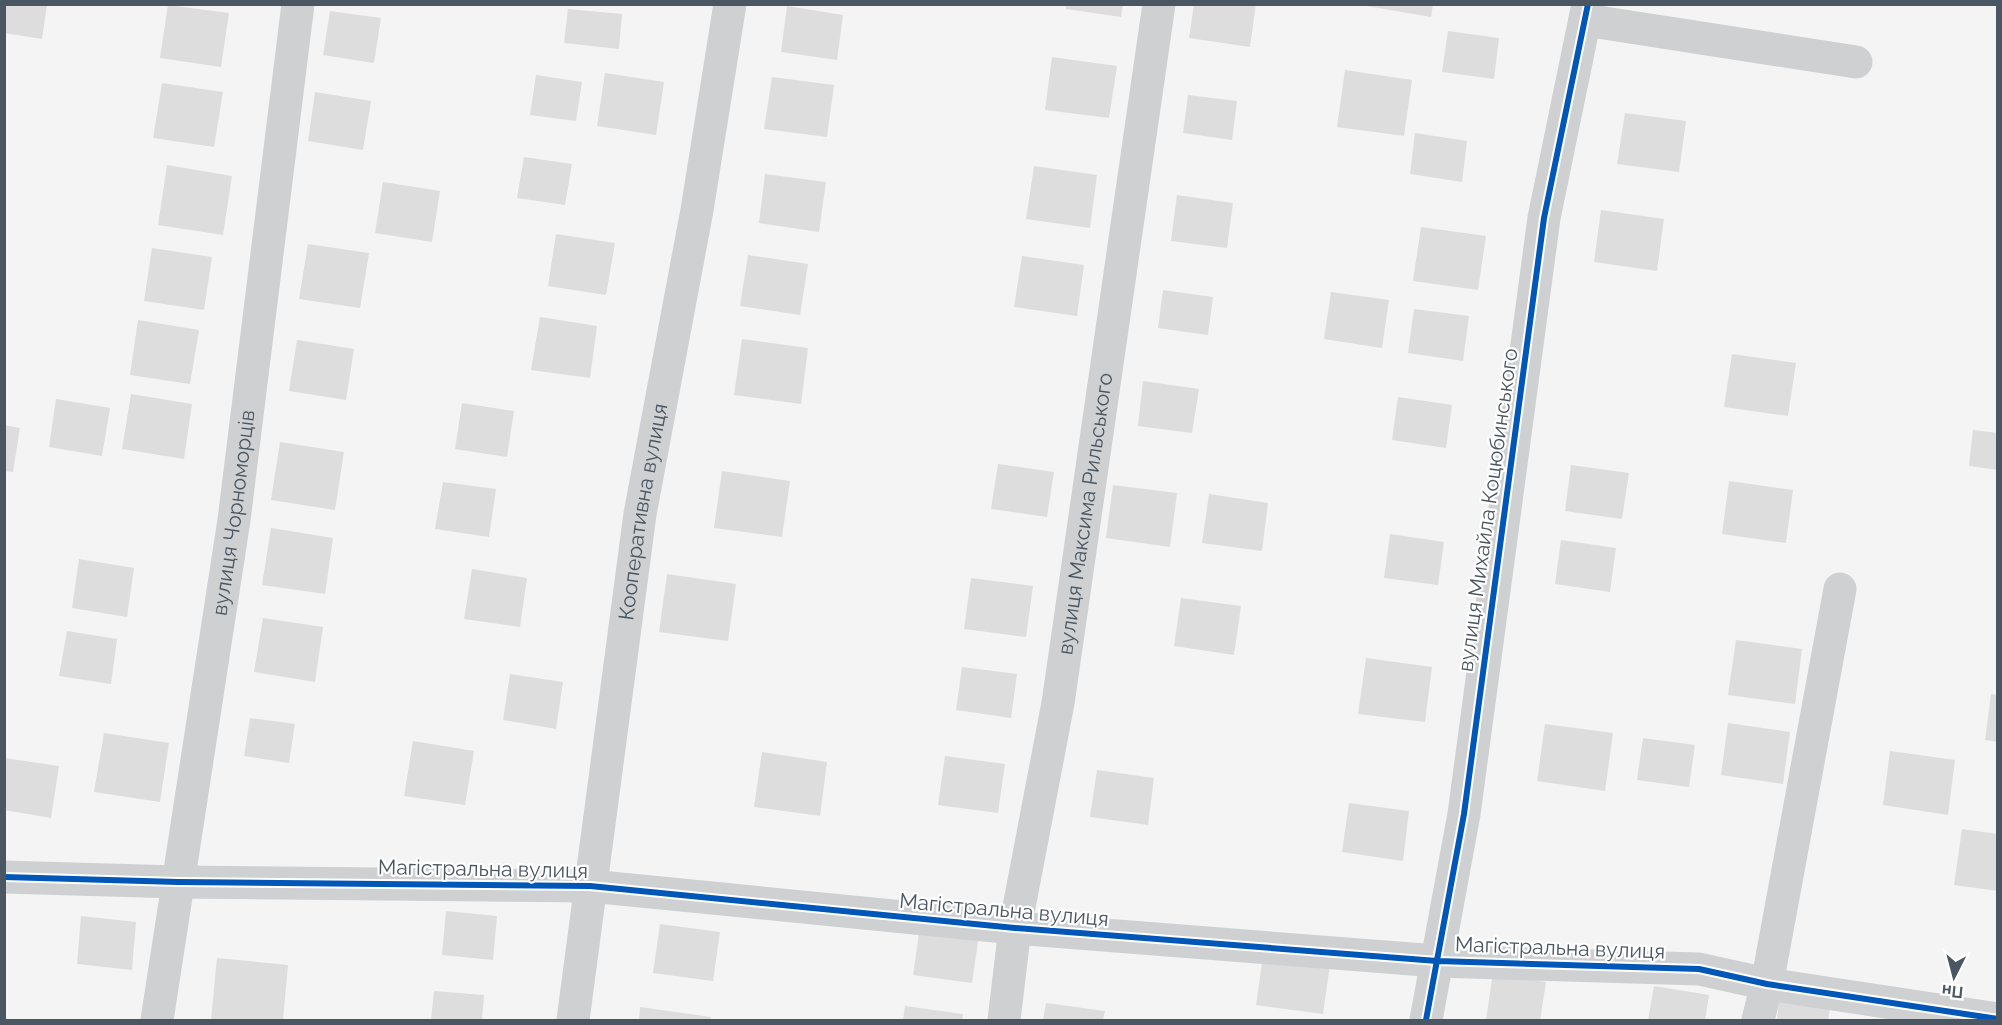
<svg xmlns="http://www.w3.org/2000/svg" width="2002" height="1025" viewBox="0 0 2002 1025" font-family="Raleway,sans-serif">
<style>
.building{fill:#ddddde}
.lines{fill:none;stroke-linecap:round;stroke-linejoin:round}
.minor{stroke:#ced0d2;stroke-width:33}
.cycleway-casing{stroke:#fff;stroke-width:10}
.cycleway{stroke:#0057b8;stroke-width:6}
.labels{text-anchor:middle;stroke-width:4.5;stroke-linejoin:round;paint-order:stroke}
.street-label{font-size:21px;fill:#4a5661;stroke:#fff}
</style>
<rect width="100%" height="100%" fill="#f4f4f4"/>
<path class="building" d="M1066 4H1123L1121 17 1066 9Z
M1194 4H1256L1250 47 1189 38Z
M1355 4H1433L1431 17Z
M6 5H47L42 39 4 33Z
M168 5 229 13 221 67 160 58Z
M787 6 843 15 837 60 781 52Z
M568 9 622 14 619 49 564 43Z
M330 11 381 18 374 63 323 55Z
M1448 31 1499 38 1494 79 1442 72Z
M1052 57 1117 66 1109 118 1045 110Z
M1345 70 1412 80 1404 136 1337 127Z
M605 73 664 82 656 135 597 126Z
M536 75 582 82 576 121 530 115Z
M772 77 834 85 827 137 764 129Z
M162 83 223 92 214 147 153 138Z
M315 92 371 101 363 150 308 141Z
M1188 95 1237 101 1232 140 1183 133Z
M1625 113 1686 121 1679 172 1617 164Z
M1415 133 1467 141 1462 182 1410 174Z
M524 157 572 164 565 205 517 198Z
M167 165 232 176 223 235 158 225Z
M1034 166 1097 175 1090 228 1026 219Z
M765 174 826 182 819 232 759 223Z
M383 182 440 191 432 242 375 233Z
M1177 195 1233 203 1227 248 1171 241Z
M1601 210 1664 219 1657 271 1594 262Z
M1421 227 1486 236 1478 290 1413 281Z
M556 234 615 243 606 295 548 286Z
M308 244 369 253 360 308 299 299Z
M152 248 212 257 204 310 144 301Z
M748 255 808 264 800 315 740 306Z
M1022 256 1084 265 1077 316 1014 307Z
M1163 290 1213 297 1208 335 1158 328Z
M1331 292 1389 300 1382 348 1324 339Z
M1414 309 1469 316 1463 361 1408 353Z
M540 317 597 326 590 378 531 370Z
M138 320 199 330 190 384 130 375Z
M742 339 808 348 801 404 734 395Z
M297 340 354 349 346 400 289 391Z
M1732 354 1796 363 1788 416 1724 407Z
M1143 381 1199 389 1192 433 1138 426Z
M131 394 192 404 184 459 122 449Z
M1398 397 1452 405 1446 448 1392 440Z
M56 399 110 408 102 456 49 447Z
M462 403 514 411 507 457 455 449Z
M4 425 20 428 13 472 4 471Z
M1973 430 1998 433V470L1969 466Z
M280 442 344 452 335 510 271 500Z
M998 464 1054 472 1047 517 991 509Z
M1571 465 1629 473 1622 519 1565 511Z
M722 471 790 481 782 537 714 528Z
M1729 481 1793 490 1786 543 1722 534Z
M443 482 496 489 489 537 435 529Z
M1113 485 1177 493 1170 547 1106 538Z
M1209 494 1268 503 1262 551 1202 543Z
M271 528 333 538 325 594 262 585Z
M1390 534 1444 542 1438 585 1384 578Z
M1561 540 1616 548 1610 592 1555 584Z
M79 559 134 568 127 617 72 608Z
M472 569 527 578 520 627 464 619Z
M667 574 736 584 728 641 659 632Z
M971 578 1033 586 1026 637 964 629Z
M1181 598 1241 606 1234 655 1174 646Z
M263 618 323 627 315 682 254 672Z
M67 631 117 639 111 684 59 676Z
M1736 640 1802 649 1795 704 1728 695Z
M1366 658 1432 667 1425 722 1358 714Z
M962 667 1017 674 1011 718 956 710Z
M510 674 563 682 556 729 503 720Z
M1991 694 1998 695V742L1985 740Z
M250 718 295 724 289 763 244 756Z
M1728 723 1790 732 1783 784 1721 775Z
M1545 724 1613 733 1605 791 1537 781Z
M104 733 169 743 160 802 94 792Z
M1643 738 1695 745 1689 787 1637 780Z
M413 741 474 751 465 805 404 796Z
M1890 751 1955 760 1948 815 1883 805Z
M762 752 827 762 820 816 754 807Z
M945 756 1005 764 998 813 938 805Z
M4 758 59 766 51 818 4 810Z
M1097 770 1154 778 1148 825 1090 817Z
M1349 803 1409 811 1403 861 1342 852Z
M1962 829 1998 834V891L1954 885Z
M446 911 497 916 493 960 442 955Z
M81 916 136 922 132 970 77 964Z
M660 924 720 932 713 981 653 973Z
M920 927 979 935 972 983 913 975Z
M1264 949 1331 958 1323 1014 1256 1005Z
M217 958 288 965 283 1020H211Z
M1493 973 1546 982 1540 1020H1486Z
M1654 986 1709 995 1705 1020H1648Z
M434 991 484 995 482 1020H431Z
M1780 995 1831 1003 1828 1020H1777Z
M1046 1003 1105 1011 1103 1020H1043Z
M905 1006 963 1014 962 1020H903Z
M640 1007 711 1017 710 1020H639Z"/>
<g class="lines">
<g class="minor">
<path d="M1585 20 1856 62"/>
<path d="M4 877 178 882 590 886 1015 928 1437 961 1699 969 1767 984 1998 1019"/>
<path id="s1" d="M157 1020 234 520 298 4"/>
<path id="s2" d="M573 1020 640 514 697 210 730 4"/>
<path id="s3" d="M1004 1020 1015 928 1058 703 1159 4"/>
<path d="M1426 1020 1464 814 1544 218 1588 4"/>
<path d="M1758 1020 1767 984 1840 589"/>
</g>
<g class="cycleway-casing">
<path id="cycleway" d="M4 877 178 882 590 886 1015 928 1437 961 1699 969 1767 984 1998 1019
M1426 1020 1464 814 1544 218 1588 4"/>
</g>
<use href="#cycleway" class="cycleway"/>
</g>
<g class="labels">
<g class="street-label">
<text transform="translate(1488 510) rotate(-82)" y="7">вулиця Михайла Коцюбинського</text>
<text dy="7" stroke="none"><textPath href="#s2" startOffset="513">Кооперативна вулиця</textPath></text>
<text dy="7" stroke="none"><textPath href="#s1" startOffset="513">вулиця Чорноморців</textPath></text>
<text dy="7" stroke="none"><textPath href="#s3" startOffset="513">вулиця Максима Рильського</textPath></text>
<text transform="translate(483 869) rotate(1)" y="7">Магістральна вулиця</text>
<text transform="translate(1004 910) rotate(5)" y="7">Магістральна вулиця</text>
<text transform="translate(1560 948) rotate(2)" y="7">Магістральна вулиця</text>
</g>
</g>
<rect width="2002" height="1025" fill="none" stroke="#4a5661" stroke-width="12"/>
<g transform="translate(1954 977) rotate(186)" stroke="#ffffff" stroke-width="4.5" paint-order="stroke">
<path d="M0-4.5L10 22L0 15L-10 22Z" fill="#4a5661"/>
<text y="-9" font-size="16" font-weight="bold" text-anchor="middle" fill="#4a5661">Пн</text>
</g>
</svg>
